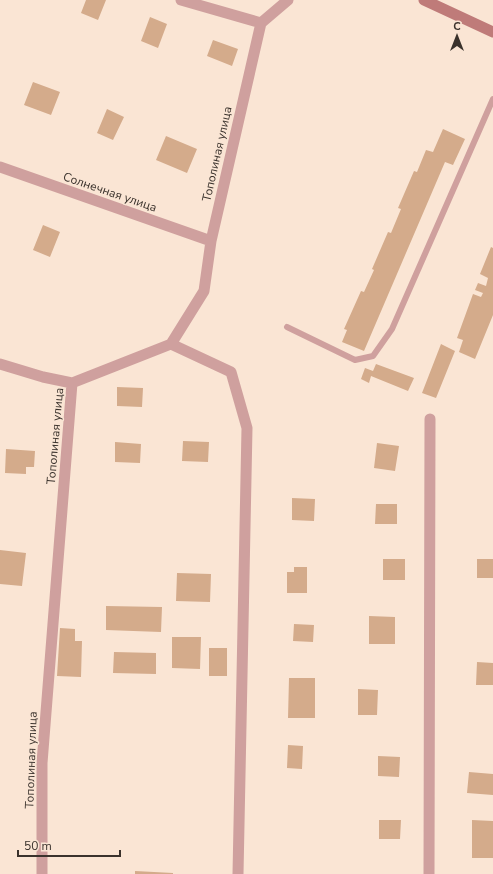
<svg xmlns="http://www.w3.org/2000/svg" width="493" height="874" viewBox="0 0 493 874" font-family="'Nunito Sans',sans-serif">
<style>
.building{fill:#d4ab8b}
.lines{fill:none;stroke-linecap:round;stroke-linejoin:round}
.service{stroke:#cfa09e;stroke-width:6}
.minor{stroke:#cfa09e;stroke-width:11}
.secondary{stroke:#bf7b79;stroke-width:11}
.labels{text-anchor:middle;stroke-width:3;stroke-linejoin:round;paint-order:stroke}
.street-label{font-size:12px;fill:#3a322c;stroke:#fae5d4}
</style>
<rect width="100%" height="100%" fill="#fae5d4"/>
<path class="building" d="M86 0H106L98 20 81 13Z
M150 17 167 24 158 48 141 41Z
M213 40 238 49 232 66 207 56Z
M33 82 60 92 51 115 24 105Z
M107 109 124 117 113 140 97 133Z
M443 129 465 139 453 165 445 162 364 351 342 342 347 330 344 329 361 291 364 292 374 270 372 269 388 232 391 233 401 209 398 208 414 171 417 172 426 150 433 152Z
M166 136 197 149 187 173 156 160Z
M43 225 60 232 50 257 33 250Z
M491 247 493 248V315L475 359 459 352 463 340 457 338 473 294 481 297 483 293 475 290 478 283 486 286 488 278 480 274Z
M441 344 455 351 436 398 422 393Z
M376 364 414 378 408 391 371 376 369 383 361 379 365 368 373 371Z
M117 387 143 388 142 407 117 406Z
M183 441 209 442 208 462 182 461Z
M115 442 141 444 140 463 115 462Z
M377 443 399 446 395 471 374 468Z
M6 449 35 451 34 467H26V474L5 473Z
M292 498 315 499 314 521 292 520Z
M376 504H397V524H375Z
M0 550 26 553 22 586 0 584Z
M383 559H405V580H383Z
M477 559H493V578H477Z
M294 567H307V593H287V572H294Z
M177 573 211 574 210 602 176 601Z
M106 606 162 607 161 632 106 630Z
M369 616 395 617V644H369Z
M294 624 314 625 313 642 293 641Z
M60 628 75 629V641H82L81 677 57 676Z
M172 637H201L200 669 172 668Z
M209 648H227V676H209Z
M114 652 156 653V674L113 673Z
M477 662 493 663V685H476Z
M289 678H315V718H288Z
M358 689 378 690 377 715H358Z
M288 745 303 746 302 769 287 768Z
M378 756 400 757 399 777 378 776Z
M469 772 493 774V795L467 793Z
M379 820H401L400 839H379Z
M472 820 493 821V858H472Z
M135 871 173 873V874H135Z"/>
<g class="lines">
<path class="service" d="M287 327 355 360 373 356 392 329 493 99"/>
<path class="minor" d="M181 0 261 23
M0 167 211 241
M171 344 231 372 247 428 238 874
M0 364 43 377 72 383
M42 874V763L72 383 171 344 204 291 211 241 261 23 288 0
M429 874 430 419"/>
<path class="secondary" d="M424 0 493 32"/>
</g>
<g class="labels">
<g class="street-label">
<text transform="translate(217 154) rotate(-77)" y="4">Тополиная улица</text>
<text transform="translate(110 192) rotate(19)" y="4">Солнечная улица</text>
<text transform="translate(55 436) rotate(-85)" y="4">Тополиная улица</text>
<text transform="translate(31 760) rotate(-88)" y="4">Тополиная улица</text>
</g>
</g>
<g transform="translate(457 36)" stroke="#fae5d4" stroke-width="3" paint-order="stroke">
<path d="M0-3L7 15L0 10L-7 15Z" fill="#3a322c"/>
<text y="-6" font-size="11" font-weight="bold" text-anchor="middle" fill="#3a322c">С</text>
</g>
<path d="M18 850v6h102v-6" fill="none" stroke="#3a322c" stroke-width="2"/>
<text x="24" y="850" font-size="12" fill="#3a322c" stroke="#fae5d4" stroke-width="3" paint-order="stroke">50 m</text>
</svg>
